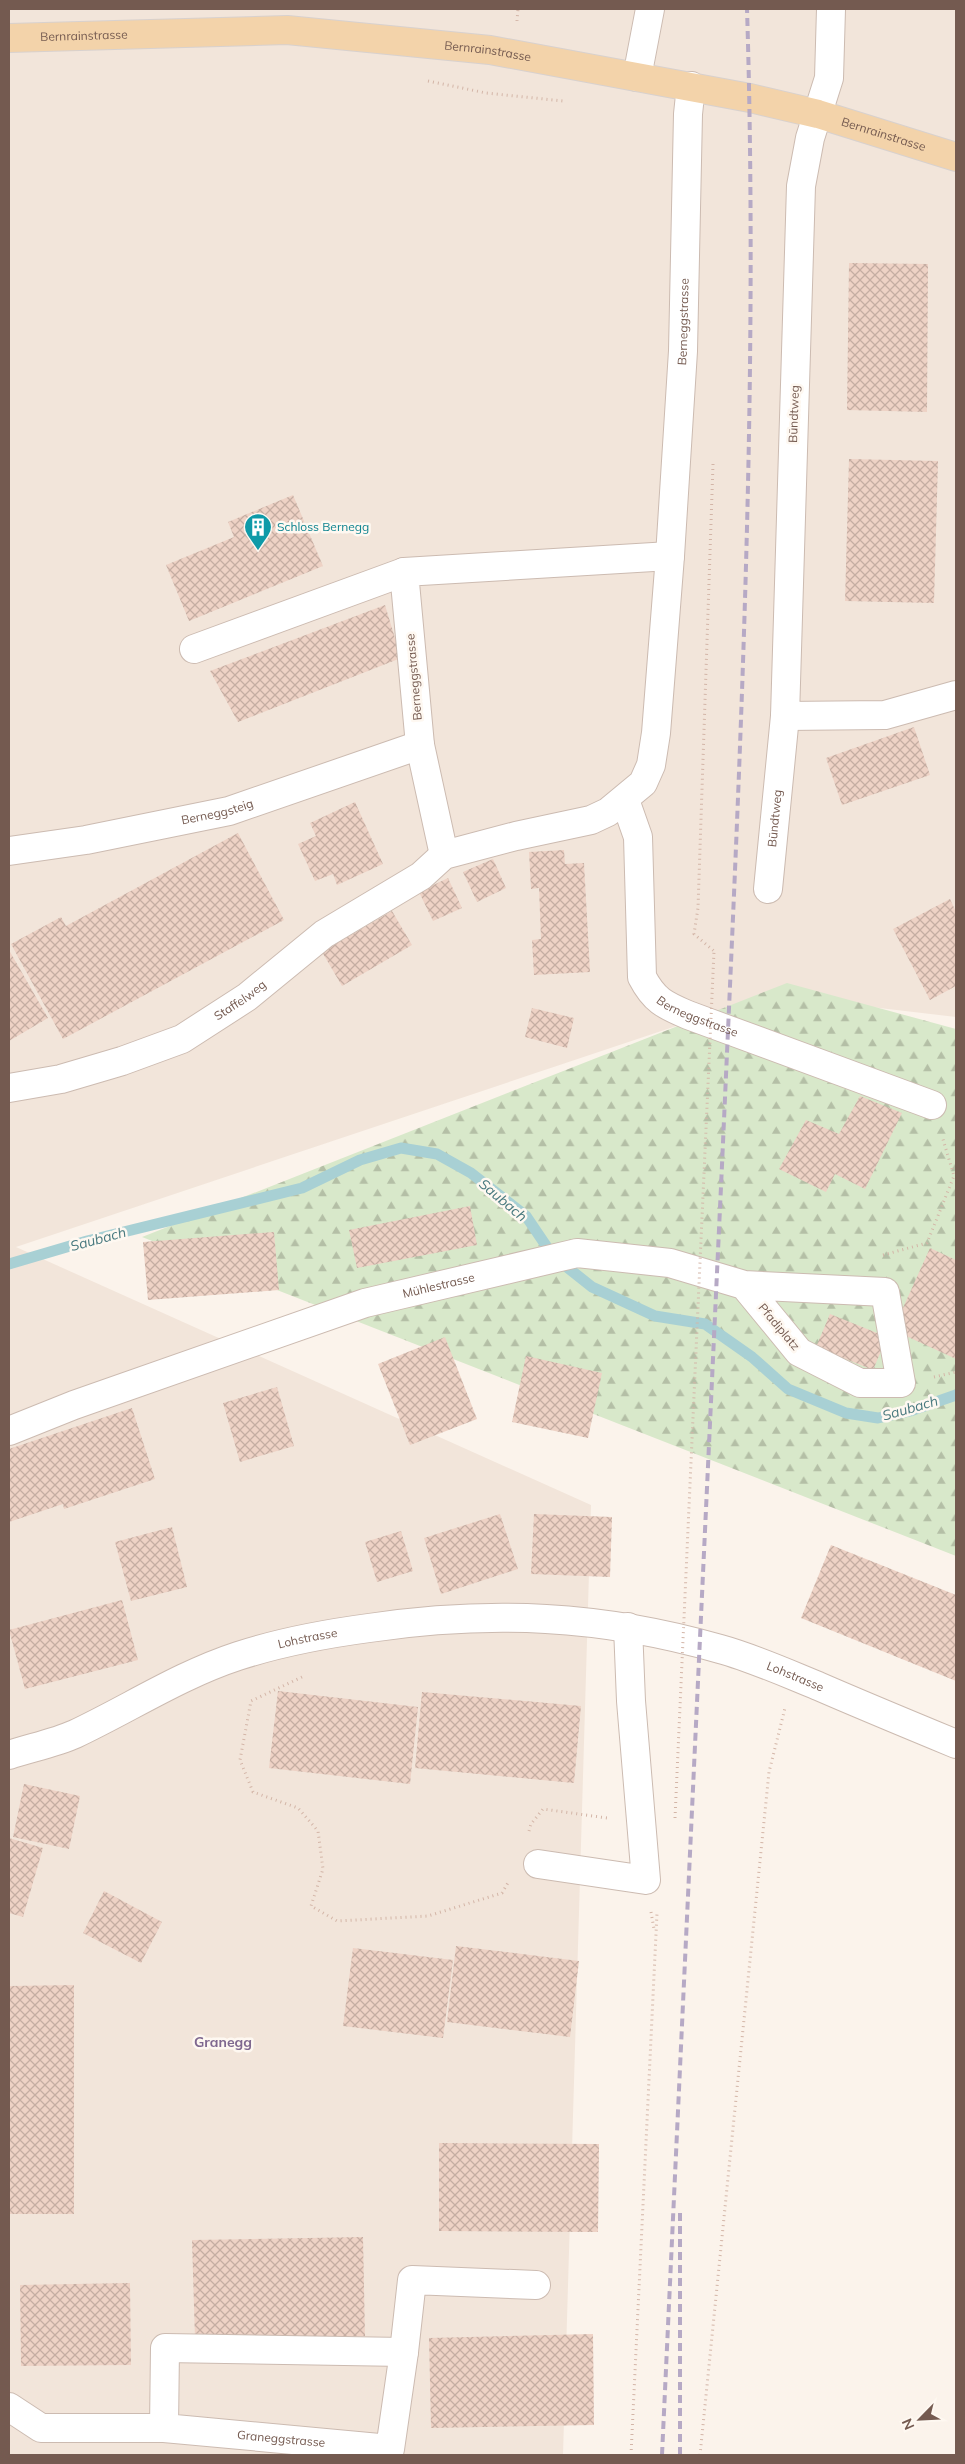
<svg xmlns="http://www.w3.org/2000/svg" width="965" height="2464" viewBox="0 0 965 2464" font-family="Mulish,sans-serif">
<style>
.residential{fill:#f2e5da}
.forest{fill:url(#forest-firs)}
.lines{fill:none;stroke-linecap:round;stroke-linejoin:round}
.stream{stroke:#a8d0d4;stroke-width:11}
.building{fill:url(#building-cross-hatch)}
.minor-casing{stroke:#ccbbb1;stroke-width:30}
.major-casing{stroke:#d8d1ce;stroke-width:30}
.path{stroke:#d3b5a7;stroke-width:3;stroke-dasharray:1 4;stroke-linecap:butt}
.minor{stroke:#fff;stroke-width:28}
.major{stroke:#f3d3aa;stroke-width:28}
.rail{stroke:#b6a9c5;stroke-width:4;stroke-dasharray:8 5;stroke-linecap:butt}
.path-bridge{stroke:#d3b5a7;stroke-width:3;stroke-dasharray:1 4;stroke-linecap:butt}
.labels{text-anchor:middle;stroke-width:5;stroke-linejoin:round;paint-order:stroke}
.street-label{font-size:12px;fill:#745a50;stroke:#fef8f1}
.culture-label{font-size:12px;fill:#0d838f;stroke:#fef8f1;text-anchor:start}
.water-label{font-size:14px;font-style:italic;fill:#47787e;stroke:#fef8f1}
.neighbourhood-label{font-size:14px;font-weight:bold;fill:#7f688f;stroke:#fef8f1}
</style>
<defs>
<pattern id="forest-firs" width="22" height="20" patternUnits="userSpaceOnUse" patternTransform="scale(1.25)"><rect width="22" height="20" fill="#d8e8ca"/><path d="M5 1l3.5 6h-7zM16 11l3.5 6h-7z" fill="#b4bfa6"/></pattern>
<pattern id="building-cross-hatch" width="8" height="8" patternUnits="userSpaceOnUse" patternTransform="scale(1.25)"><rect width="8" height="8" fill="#eed2c5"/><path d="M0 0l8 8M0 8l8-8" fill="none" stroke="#c5ada2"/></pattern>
</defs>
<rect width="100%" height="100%" fill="#fbf3eb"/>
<path class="residential" d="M9 9H956V1017L769 995 16 1247 591 1505 563 2455H9Z"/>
<path class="forest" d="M787 983 956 1029V1556L142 1237Z"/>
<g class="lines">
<path class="stream" d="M9 1264 87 1241 302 1188 360 1160 401 1148 437 1154 471 1173 526 1216 553 1256 592 1287 655 1316 705 1324 752 1357 788 1389 846 1413 878 1418 910 1411 956 1395"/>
</g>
<path class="building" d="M849 263 928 264 927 412 847 410Z
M849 459 938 461 934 603 845 601Z
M293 495 323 566 189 621 166 565 234 537 228 522Z
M385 605 401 658 238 722 210 671Z
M914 727 930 775 842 805 826 758Z
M355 802 383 864 337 885 333 874 315 881 298 844 316 836 310 823Z
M238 833 284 920 63 1039 11 944 61 917 66 926Z
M564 850 565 864 584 863 590 972 534 975 532 940 541 939 539 888 531 889 529 852Z
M493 859 506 888 477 902 463 872Z
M448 878 462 908 433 921 419 892Z
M950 899 956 912V986L930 1000 893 929Z
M392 911 412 945 342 986 322 952Z
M9 950 48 1018 9 1041Z
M532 1008 574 1018 567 1048 525 1037Z
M860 1096 902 1113 865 1189 835 1174 826 1192 779 1169 806 1120 839 1134Z
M470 1206 477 1245 357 1268 349 1230Z
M274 1232 279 1290 148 1300 143 1242Z
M930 1248 956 1260V1359L893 1330Z
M830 1314 887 1337 873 1370 816 1347Z
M445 1337 477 1419 410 1445 378 1364Z
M526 1356 602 1373 588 1438 512 1422Z
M277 1387 294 1446 240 1462 223 1403Z
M132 1408 155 1479 64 1509 63 1504 9 1522V1449Z
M500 1514 518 1569 441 1594 424 1538Z
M534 1514 612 1517 610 1577 531 1574Z
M172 1527 187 1587 131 1601 115 1542Z
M401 1531 413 1571 377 1582 365 1542Z
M831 1545 956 1595V1681L801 1618Z
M122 1600 138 1660 25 1689 9 1630Z
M278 1691 418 1707 410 1784 269 1768Z
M422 1692 581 1706 574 1783 415 1768Z
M24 1784 80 1796 69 1849 13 1837Z
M9 1838 43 1848 23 1917 9 1913Z
M104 1891 162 1922 141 1963 83 1933Z
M456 1946 579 1961 570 2037 447 2022Z
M353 1948 453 1960 443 2038 343 2026Z
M74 1985V2214H9V1986Z
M439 2143 599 2144 598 2232 439 2231Z
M363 2237 365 2336 195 2339 192 2240Z
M130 2283 131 2365 21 2366 20 2285Z
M593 2334 594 2425 431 2428 429 2338Z"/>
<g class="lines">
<g class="minor-casing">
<g id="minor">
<path d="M831 9 829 78 810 138 801 186 785 716 885 715 956 695"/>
<path d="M637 77 650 9"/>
<path d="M194 649 404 572"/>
<path id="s1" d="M625 800 638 837 642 977C654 1000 664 1005 688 1015L932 1105"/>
<path id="s2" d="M9 851 86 840 229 811 420 745"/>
<path d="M444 855 420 745 404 572 670 556"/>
<path id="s3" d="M768 889 785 716"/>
<path id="s4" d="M9 1088 61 1079 122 1061 182 1039 247 997 324 934 421 876 444 855 516 836 591 820 608 812 643 783 651 765 656 733 670 556 683 351 688 114 691 86"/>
<path id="s5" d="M9 1431 74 1405 365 1303 577 1253 670 1263 744 1285 885 1292 901 1383H860L799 1352 744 1285"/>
<path id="s6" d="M9 1755C30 1748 55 1743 75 1734 130 1708 180 1675 238 1656 281 1642 324 1634 369 1628 491 1610 602 1615 720 1649 753 1658 786 1673 818 1686 864 1706 910 1725 956 1744"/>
<path d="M538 1864 646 1880 631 1701 628 1627"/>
<path d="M404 2352 412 2280 536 2285"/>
<path id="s7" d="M9 2407 41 2428H164L390 2449 404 2352 165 2348 164 2428"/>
</g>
</g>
<g class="major-casing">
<g id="major">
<path id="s8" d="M9 38 287 30 490 50 750 98 818 114 956 157"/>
</g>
</g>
<path class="path" d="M517 21 518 9
M428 81 486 93 563 101
M713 464 698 908 694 934 714 951
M883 1255 927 1243 954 1176 942 1136
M934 1377 956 1372
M302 1677 251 1701 240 1760 253 1792 298 1808 318 1831 323 1869 311 1906 337 1921 428 1916 502 1893 509 1881
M529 1831 531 1824 543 1809 607 1818
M651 1912 654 1929
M631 2455 657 1913
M700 2455 769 1772 785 1708"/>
<use href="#minor" class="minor"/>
<use href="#major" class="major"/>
<path class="rail" d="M662 2455C682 2025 702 1595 722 1165 739 780 759 394 747 9
M680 2455V2209"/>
<path class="path-bridge" d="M675 1818 714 951"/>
</g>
<defs>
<g id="building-pin" transform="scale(1.4375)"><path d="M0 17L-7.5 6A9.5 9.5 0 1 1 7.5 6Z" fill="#0f9aa8" stroke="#fef8f1"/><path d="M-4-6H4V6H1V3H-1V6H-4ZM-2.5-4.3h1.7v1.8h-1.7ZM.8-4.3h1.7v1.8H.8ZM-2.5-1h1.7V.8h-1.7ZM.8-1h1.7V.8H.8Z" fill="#fff"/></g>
</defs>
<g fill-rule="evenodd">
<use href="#building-pin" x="258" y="527"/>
</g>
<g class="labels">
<g class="street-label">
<text dy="4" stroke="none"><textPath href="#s8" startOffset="75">Bernrainstrasse</textPath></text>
<text dy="4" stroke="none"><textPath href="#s8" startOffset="480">Bernrainstrasse</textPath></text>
<text dy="4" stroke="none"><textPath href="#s8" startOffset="885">Bernrainstrasse</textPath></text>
<text dy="4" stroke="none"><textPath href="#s4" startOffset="1181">Berneggstrasse</textPath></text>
<text transform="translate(794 414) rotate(-88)" y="4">Bündtweg</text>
<text transform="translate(414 677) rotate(-95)" y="4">Berneggstrasse</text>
<text dy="4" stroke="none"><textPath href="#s2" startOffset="212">Berneggsteig</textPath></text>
<text dy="4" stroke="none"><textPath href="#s3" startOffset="71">Bündtweg</textPath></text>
<text dy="4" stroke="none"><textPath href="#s4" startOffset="250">Staffelweg</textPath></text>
<text dy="4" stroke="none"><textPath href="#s1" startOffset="250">Berneggstrasse</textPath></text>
<text dy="4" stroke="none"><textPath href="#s5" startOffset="454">Mühlestrasse</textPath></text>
<text transform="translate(779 1327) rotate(50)" y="4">Pfadiplatz</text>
<text dy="4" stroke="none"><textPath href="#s6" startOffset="322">Lohstrasse</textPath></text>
<text dy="4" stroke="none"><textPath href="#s6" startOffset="819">Lohstrasse</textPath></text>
<text dy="4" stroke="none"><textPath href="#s7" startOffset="279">Graneggstrasse</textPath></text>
</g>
<g class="culture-label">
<text x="277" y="531">Schloss Bernegg</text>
</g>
<g class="water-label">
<text transform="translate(503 1200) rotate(40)" y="5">Saubach</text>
<text transform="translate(98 1239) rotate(-15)" y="5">Saubach</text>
<text transform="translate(910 1408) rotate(-16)" y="5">Saubach</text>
</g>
<g class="neighbourhood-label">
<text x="223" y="2047">Granegg</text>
</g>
</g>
<rect width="965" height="2464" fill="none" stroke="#745a50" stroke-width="20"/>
<g transform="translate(920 2419) rotate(246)" stroke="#fef8f1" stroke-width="4" paint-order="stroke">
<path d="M0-4L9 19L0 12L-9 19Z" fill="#745a50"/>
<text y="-8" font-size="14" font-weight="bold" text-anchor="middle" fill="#745a50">N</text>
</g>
</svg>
